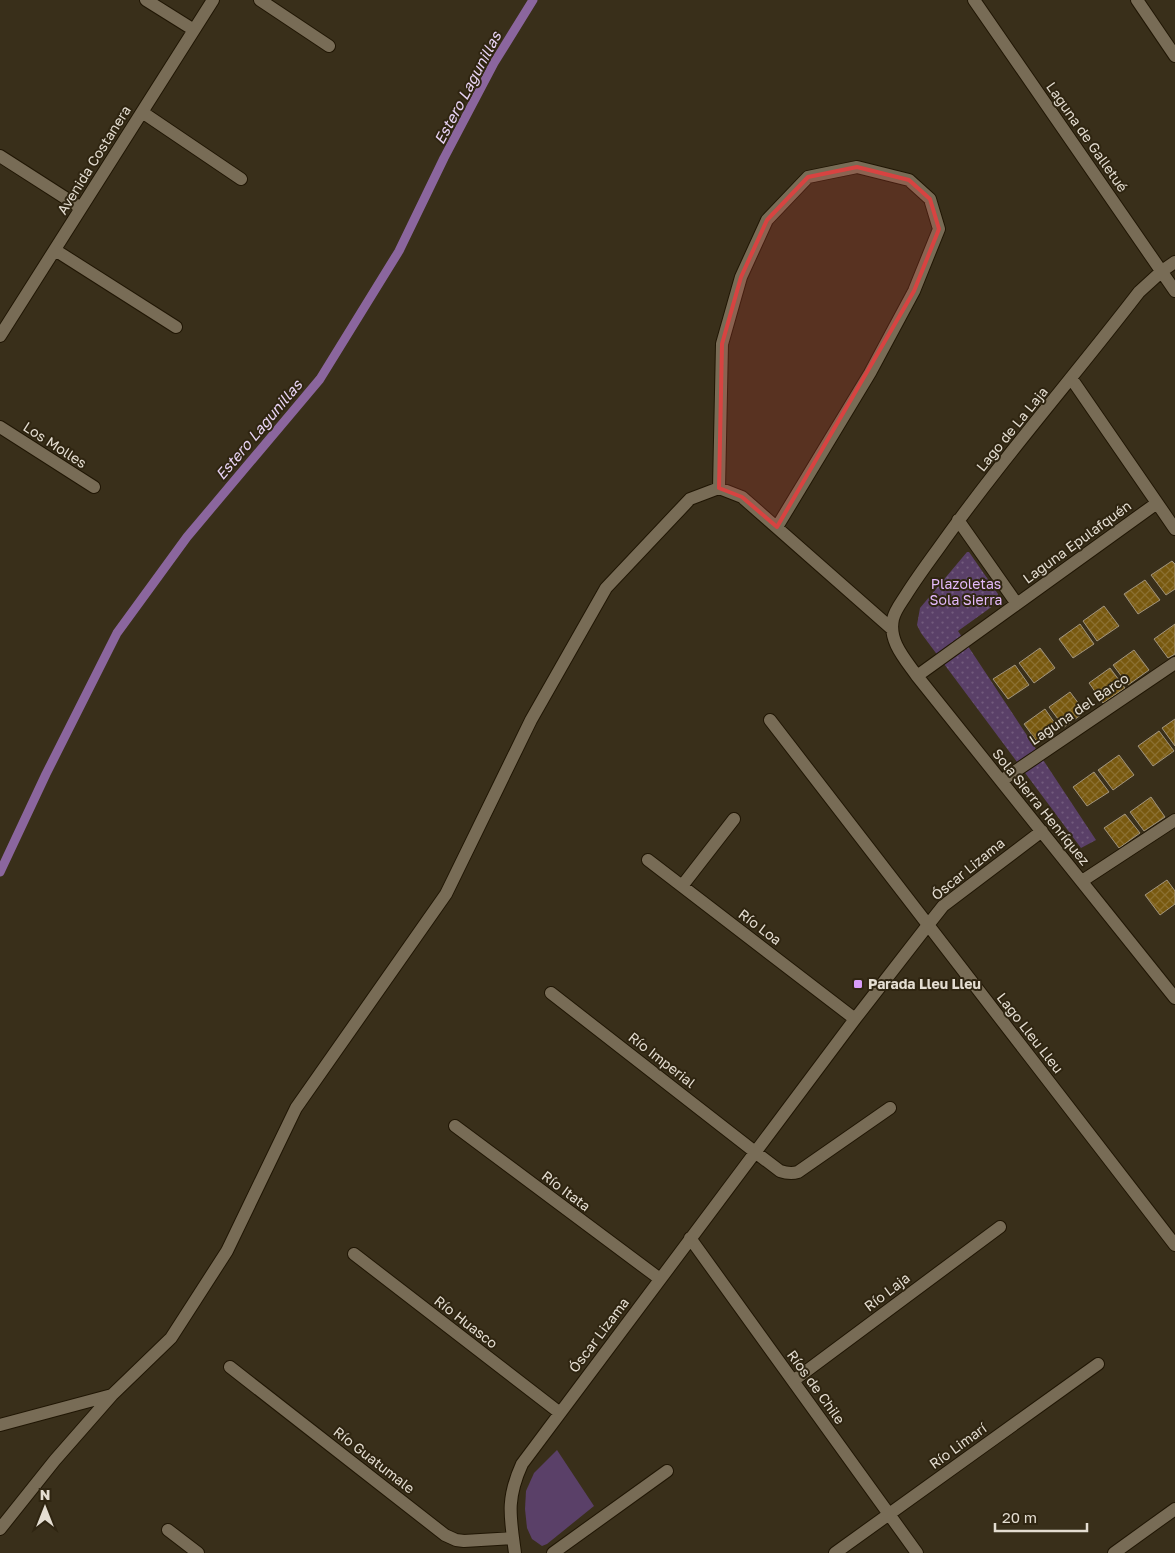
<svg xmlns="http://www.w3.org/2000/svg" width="1175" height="1553" viewBox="0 0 1175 1553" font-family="'Golos Text',sans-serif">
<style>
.green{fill:#5a4068}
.park{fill:url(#park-dots)}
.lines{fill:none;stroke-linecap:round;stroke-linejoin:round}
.stream{stroke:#8b669e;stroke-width:9}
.building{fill:url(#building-cross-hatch);stroke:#a1947d}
.minor-casing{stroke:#201604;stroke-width:14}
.minor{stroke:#786c56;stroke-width:12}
.marked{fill:#d84341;fill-opacity:0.2;stroke:#d84341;stroke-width:4;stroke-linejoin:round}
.poi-dot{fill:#d89bf8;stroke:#2f2511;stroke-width:2}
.labels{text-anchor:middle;stroke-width:4;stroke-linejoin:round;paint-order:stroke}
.street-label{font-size:14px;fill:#e4ddd1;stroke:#2f2511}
.park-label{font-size:14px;fill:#e3b9fa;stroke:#2f2511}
.poi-label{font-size:14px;font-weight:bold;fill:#e4ddd1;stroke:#2f2511;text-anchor:start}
.water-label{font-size:15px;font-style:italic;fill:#e9d4f5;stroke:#2f2511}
</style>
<defs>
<pattern id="park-dots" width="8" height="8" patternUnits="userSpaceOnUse" patternTransform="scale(1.25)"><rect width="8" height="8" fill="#5a4068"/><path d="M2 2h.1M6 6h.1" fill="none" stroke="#725b7d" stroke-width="1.8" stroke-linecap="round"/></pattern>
<pattern id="building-cross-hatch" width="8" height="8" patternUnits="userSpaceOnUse" patternTransform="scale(1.25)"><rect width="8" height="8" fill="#78590f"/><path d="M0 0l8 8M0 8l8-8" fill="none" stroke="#8b7031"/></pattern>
</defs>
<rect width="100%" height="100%" fill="#392f1a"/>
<path class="green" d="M557 1450 594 1506 547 1544 542 1546 532 1539 527 1528 525 1509 526 1491 534 1473Z"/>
<path class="park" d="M967 552H969L998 594 997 603 958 631 1096 840 1081 848 921 633 917 625 920 608Z"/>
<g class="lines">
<path class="stream" d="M0 872 46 774 117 633 187 537 320 379 399 251 444 158 494 63 533 0"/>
</g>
<path class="building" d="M1172 561 1175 564V589L1166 595 1151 575Z
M1145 580 1160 600 1138 614 1124 594Z
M1104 606 1119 626 1097 641 1083 621Z
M1080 624 1094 644 1073 658 1059 639Z
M1175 624V654L1168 658 1154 639Z
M1040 648 1055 668 1034 683 1019 663Z
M1134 650 1149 670 1128 685 1113 665Z
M1015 665 1029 685 1008 699 993 679Z
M1110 668 1125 688 1103 703 1089 683Z
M1070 692 1085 712 1064 727 1049 707Z
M1045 709 1059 729 1038 743 1024 724Z
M1175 719V746L1162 728Z
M1159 731 1174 751 1153 766 1138 746Z
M1119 755 1134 775 1113 790 1098 770Z
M1094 772 1109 792 1087 806 1073 787Z
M1151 797 1165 817 1144 831 1130 812Z
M1125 814 1140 833 1119 848 1104 828Z
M1167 880 1175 891V904L1160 915 1145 895Z"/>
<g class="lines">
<g class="minor-casing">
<path id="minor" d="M146 0 194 30
M260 0 329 46
M974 0 1175 291
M1137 0 1175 56
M142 112 241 179
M0 156 81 208
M55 250 176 327
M1175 262 1162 271 1139 292C1073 378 1001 460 938 549 927 564 916 579 906 595 901 603 895 610 893 619 888 641 905 659 917 676L1175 998
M0 336 213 0
M1071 378 1175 529
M0 427 94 487
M719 488 722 344 741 277 767 220 808 177 857 167 909 180 930 199 939 229 914 291 870 373 777 527
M958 520 1017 604
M917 676 1157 503
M770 720 1175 1245
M1001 781 1175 663
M648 860 855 1019
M1082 881 1175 820
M682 886 734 819
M551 993 755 1152 780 1171C786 1173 791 1174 798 1172L890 1108
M455 1126 660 1279
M690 1238 917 1553
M354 1254 560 1413
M230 1367 445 1535 456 1540 464 1541 513 1538
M793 1381 1000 1227
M0 1425 112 1395
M0 1529 55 1460 112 1395 171 1338 227 1251 296 1108 446 894 531 720 606 588 690 499 719 488 742 497 892 629
M168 1530 198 1553
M515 1553C510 1516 506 1499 522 1464L855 1019 928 925 943 906 1042 831
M553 1553 667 1471
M835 1553 1098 1364
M1114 1553 1175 1509"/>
</g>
<use href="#minor" class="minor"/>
</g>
<path class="marked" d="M857 167 909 180 930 199 939 229 914 291 777 527 742 497 719 488 722 344 741 277 767 220 808 177Z"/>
<rect class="poi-dot" x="853" y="979" width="10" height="10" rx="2.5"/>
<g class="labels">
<g class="street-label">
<text transform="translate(1087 137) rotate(55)" y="5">Laguna de Galletué</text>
<text transform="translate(94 160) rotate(-58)" y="5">Avenida Costanera</text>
<text transform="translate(1012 429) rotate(-51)" y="5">Lago de La Laja</text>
<text transform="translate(55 445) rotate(33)" y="5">Los Molles</text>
<text transform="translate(1077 542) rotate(-36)" y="5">Laguna Epulafquén</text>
<text transform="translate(1079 709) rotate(-34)" y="5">Laguna del Barco</text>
<text transform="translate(1041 807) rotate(51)" y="5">Sola Sierra Henríquez</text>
<text transform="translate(968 869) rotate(-39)" y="5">Óscar Lizama</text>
<text transform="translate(760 927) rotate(37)" y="5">Río Loa</text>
<text transform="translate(1030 1033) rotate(52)" y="5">Lago Lleu Lleu</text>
<text transform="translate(662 1060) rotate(38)" y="5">Río Imperial</text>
<text transform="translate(566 1191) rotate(37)" y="5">Río Itata</text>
<text transform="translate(887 1292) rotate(-37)" y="5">Río Laja</text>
<text transform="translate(466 1322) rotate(38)" y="5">Río Huasco</text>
<text transform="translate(599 1335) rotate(-53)" y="5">Óscar Lizama</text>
<text transform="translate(816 1387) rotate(54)" y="5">Ríos de Chile</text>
<text transform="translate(958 1446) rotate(-36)" y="5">Río Limarí</text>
<text transform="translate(374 1460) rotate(38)" y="5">Río Guatumale</text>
</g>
<g class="park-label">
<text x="966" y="589">Plazoletas<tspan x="966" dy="16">Sola Sierra</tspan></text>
</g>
<g class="poi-label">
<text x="868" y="989">Parada Lleu Lleu</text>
</g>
<g class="water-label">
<text transform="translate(468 88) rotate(-62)" y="5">Estero Lagunillas</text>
<text transform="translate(259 430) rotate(-50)" y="5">Estero Lagunillas</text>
</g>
</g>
<g transform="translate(45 1508)" stroke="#2f2511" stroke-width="4" paint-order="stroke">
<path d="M0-4L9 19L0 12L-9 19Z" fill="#e4ddd1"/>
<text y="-8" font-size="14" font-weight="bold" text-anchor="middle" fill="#e4ddd1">N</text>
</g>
<path d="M995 1523v8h92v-8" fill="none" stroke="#e4ddd1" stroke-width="2.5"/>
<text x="1002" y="1523" font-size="15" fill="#e4ddd1" stroke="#2f2511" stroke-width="4" paint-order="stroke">20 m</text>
</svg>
